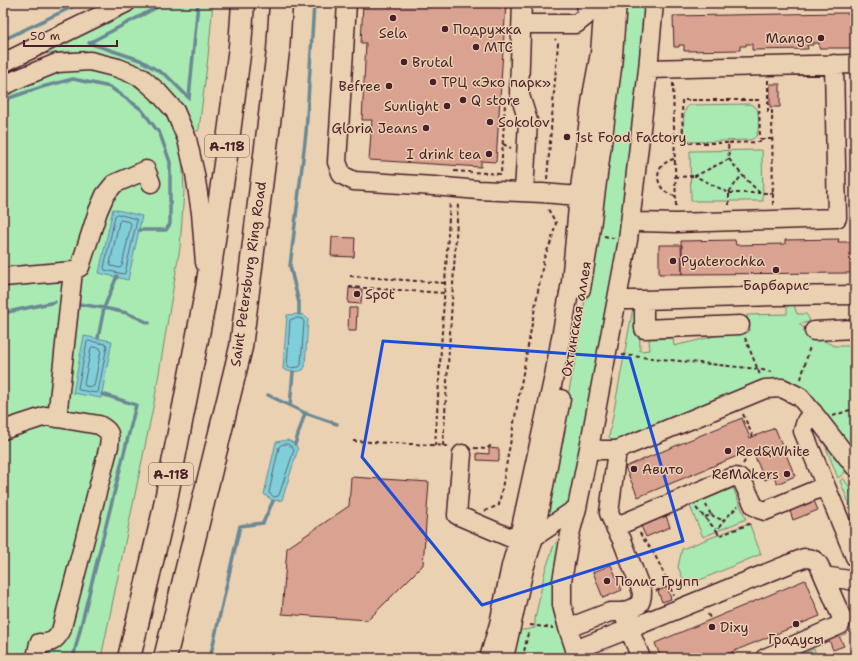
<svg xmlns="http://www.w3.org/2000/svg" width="858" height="661" viewBox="0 0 858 661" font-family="'Shantell Sans',sans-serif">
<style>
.green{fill:#a9e9b2;stroke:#7a846e}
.water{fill:#7fcfda;stroke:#6a8994}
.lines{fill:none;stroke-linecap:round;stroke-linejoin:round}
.shore{stroke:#5f6571;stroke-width:1}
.stream{stroke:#6a8994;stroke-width:3.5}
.building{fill:#d9a291;stroke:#4a1f2b}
.minor-casing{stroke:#4a1f2b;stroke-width:21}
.highway-casing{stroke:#4a1f2b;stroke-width:25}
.path{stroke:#4a1f2b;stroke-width:2;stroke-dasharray:4 3;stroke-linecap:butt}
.minor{stroke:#ead1b2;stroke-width:18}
.highway{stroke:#ead1b2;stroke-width:22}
.marked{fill:none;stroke:#1d4ed8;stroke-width:3;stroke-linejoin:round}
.poi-dot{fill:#4a1f2b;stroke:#ead1b2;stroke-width:1.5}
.labels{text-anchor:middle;stroke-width:3;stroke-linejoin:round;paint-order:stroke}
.shield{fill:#ead1b2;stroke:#7a5454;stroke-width:1}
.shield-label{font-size:13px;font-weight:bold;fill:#4a1f2b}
.poi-label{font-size:14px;fill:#4a1f2b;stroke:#ead1b2;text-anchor:start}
.street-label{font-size:14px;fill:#4a1f2b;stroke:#ead1b2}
</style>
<rect width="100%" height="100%" fill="#ead1b2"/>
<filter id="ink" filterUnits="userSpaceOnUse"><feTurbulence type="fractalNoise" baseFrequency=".025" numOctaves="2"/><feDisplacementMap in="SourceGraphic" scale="8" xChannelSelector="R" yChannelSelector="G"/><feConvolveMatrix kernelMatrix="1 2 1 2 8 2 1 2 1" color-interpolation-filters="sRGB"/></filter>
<g filter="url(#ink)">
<path class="green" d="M136 3H213L208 57 199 129 198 131H195L186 113 172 95 140 68 120 59 94 53 64 52 46 54V51Z
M621 3H646L641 71 622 220 599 362 570 499 563 509 547 519 544 514 575 361 598 218Z
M75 68 100 71 126 80 146 94 162 110 174 130 182 153 184 191 180 247 154 403 101 658H3V92L43 75Z
M749 104C753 105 755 106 757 109 759 113 759 131 757 135 755 138 753 139 749 140L694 142C690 141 688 141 685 138 682 133 683 113 686 109 687 106 688 106 691 105Z
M762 150 763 201H691L690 151Z
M789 305H794L797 314H806C808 316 810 319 809 322L799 324 815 337 835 346H855V459L825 415 791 381 775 378 614 442 609 437 633 308H636L639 311 640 351 650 350 649 339 673 338 674 346 748 328 747 315 787 314V306Z
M823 440 848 470 838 478Z
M843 478 855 495V518L840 481Z
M733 488 746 519 703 537 690 506Z
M749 523 761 554 686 586 678 567 682 549Z
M561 537 556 559 554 573V594L571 658H513L520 630H525L535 628V619L545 571 554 545Z
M814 649 818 658H794Z"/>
<path class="water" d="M113 209 142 216 128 280 99 273Z
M299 314 303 315 308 319 305 367 303 370C296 372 290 373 283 369L287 315Z
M84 336 112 341 101 398 73 393Z
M288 440 295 444 298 449 282 500 273 501 264 494 276 442Z"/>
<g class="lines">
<path class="shore" d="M118 214 136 219 137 220 125 273 124 274 105 270 104 268 115 216Z
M121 220 130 222 131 224 122 266 120 268 111 266 110 264 119 222Z
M298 318 302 319 304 322 301 365 299 367 289 368 287 366 290 320 292 319Z
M89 341 106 344 107 346 98 392 96 393 79 390 78 388 87 342Z
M93 347 100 348 101 350 94 386 92 387 85 386 84 384 91 348Z
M288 444 292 447 294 450 279 495 278 496 274 497 269 493V492L279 447 281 445Z"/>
<path class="stream" d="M165 3 89 43 140 60 167 76 189 98
M3 40 80 3
M189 98 198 3
M3 100 42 87 73 79 110 87 141 109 160 134 170 162V224L166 230H139
M79 304 104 308 127 313 149 323
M3 313 55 302
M299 314V303L290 266 306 133 314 3
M98 338 104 308 117 276
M268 395 305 413 337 424
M290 406 293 372
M295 444 305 413
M73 658 136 405 102 394
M210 658 240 526 263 523 273 501"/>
</g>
<path class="building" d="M363 3H506L496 162 481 161V167L369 160 372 120H362L366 43H361Z
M840 13H855V48H819V43H813V45H807L808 49 752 50V44H746V46H740V50L684 51V45H679V47H674L673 16Z
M770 84H780V107H770Z
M332 237 355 238 354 257 331 256Z
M839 239 838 242H855V273L682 274 681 241 735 240 736 245 785 244V240Z
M659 245H682V274H659Z
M349 288 362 289 361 304 348 303Z
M349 308H357L356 331H348Z
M742 418 750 438 775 428 795 476 777 484 774 476 765 480 752 450 638 497 625 467Z
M489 448 499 449V461L477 460V453L489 454Z
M351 477 429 482 423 565 368 620 282 614 287 548 349 506Z
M814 501 818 510 793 520 790 511Z
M666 516 670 527 646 537 641 526Z
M611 565 622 590 603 598 593 572Z
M805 580 820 616 717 658H661L655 643Z
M667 587 671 599 662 602 658 591Z
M839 636 844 646 833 650 829 640Z"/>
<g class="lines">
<g class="minor-casing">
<path id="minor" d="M347 3 337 162 342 175 354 181 434 186 478 190 542 193 579 196
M522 3 519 92 528 121 524 192
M522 24H576L586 16 587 3
M3 63 126 3
M648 69 855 64
M3 86 20 78 57 63 90 61 118 68 141 77 158 92 175 111 187 139 195 174 201 213 205 263
M631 221 639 222 676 223 837 218 834 64
M73 271 80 267 98 211 105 195 114 184 146 170 151 183
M3 277 73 271 57 418
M581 289 590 235 612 68 617 3
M617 300H644L776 296 855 295
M644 300V329L740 325
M814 331 855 329
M813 412 806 421 803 431 855 557
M3 430 46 416 99 425C110 431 111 434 109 446L61 631C56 640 51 644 39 643L36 658
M589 448 601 450H617L765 389 782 388 800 397 818 419 855 467
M617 450 609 513 615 527 622 540 642 592C642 607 636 607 623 612
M462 454 457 515 518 541
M577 508 570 534 562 581V605L568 628 578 658
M615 527 730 478C735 476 738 477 742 480L754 506 759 509 765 511 825 486
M534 537 577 508 589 448 628 240 648 69 654 3
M824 576 855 581
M568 628 610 612H623L629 629 804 558C811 558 815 559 819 565L841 616V621L840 625 765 658
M575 650 629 629 641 658
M489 658 499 624 511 566 518 541 554 376 571 282 579 196 592 96 600 53 604 3
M504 658 524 569 534 537 561 399"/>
</g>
<g class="highway-casing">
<path id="highway" d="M129 658 163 515 207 288 225 164 240 47 243 3
M165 658 241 347 278 51 281 3"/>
</g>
<path class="path" d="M768 80V112L772 111 773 206
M673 83 676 209
M772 139H760V142L728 143 729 159 742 175 760 193H773
M674 140H683
M728 143H683L682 100H759L760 139
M503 144 511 148
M674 159C652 164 653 192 676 196
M729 159 695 176 729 193V207
M454 171 501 174 505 103
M675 177 695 176
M547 179 558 43 555 39
M729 192 742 175
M729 193H760
M604 236 614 238
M350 276 445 283
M349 287 445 293
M745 338 760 375
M622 355 758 369 772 372
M801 379 810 346
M743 414 753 437
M833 416 855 408
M353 441 450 446
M435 446 450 202
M443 446 458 204
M474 448 486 449 493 444
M743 464 752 450
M696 508 717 531 723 521 738 506
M485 511 499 505 544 258 551 242 556 223 548 209
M711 515 722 520
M705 517 711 515 706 505
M717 531 719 536 752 523
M640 533C643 540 649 545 653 552 661 566 667 581 674 596
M656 591 669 585
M708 614 711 620
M530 625 553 628
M732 652 735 658
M813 652 816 658
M524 658V652L528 633
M840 658 853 653 855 657"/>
<use href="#minor" class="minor"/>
<use href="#highway" class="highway"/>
</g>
</g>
<path class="marked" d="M383 341 630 358 683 541 482 605 362 457Z"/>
<g class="poi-dot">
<circle cx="393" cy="18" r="4"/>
<circle cx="445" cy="29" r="4"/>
<circle cx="821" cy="38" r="4"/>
<circle cx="476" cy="47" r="4"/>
<circle cx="404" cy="62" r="4"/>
<circle cx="433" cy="82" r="4"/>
<circle cx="389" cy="86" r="4"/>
<circle cx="463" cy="100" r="4"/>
<circle cx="447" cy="106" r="4"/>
<circle cx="490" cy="122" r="4"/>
<circle cx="426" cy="128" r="4"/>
<circle cx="567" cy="137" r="4"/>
<circle cx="489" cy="154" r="4"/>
<circle cx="673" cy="261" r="4"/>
<circle cx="776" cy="270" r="4"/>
<circle cx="357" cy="294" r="4"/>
<circle cx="728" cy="451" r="4"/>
<circle cx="634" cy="469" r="4"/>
<circle cx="787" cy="474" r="4"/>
<circle cx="607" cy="581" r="4"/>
<circle cx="796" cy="624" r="4"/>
<circle cx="712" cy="627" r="4"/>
</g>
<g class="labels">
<g class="shield">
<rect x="205" y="135" width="44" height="22" rx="3"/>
<rect x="149" y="463" width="44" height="22" rx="3"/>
</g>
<g class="shield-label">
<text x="227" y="151">А-118</text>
<text x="171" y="479">А-118</text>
</g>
<g class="poi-label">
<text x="453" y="34">Подружка</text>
<text x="393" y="38" text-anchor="middle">Sela</text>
<text x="813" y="43" text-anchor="end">Mango</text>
<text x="484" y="52">МТС</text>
<text x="412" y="67">Brutal</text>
<text x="441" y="87">ТРЦ «Эко парк»</text>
<text x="381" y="91" text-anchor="end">Befree</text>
<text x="471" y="105">Q store</text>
<text x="439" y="111" text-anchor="end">Sunlight</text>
<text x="498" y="127">Sokolov</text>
<text x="418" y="133" text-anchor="end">Gloria Jeans</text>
<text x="575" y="142">1st Food Factory</text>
<text x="481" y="159" text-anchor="end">I drink tea</text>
<text x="681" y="266">Pyaterochka</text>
<text x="776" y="290" text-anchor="middle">Барбарис</text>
<text x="365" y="299">Spot</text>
<text x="736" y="456">Red&amp;White</text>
<text x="642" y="474">Авито</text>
<text x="779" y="479" text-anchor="end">ReMakers</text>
<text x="615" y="586">Полис Групп</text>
<text x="720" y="632">Dixy</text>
<text x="796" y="644" text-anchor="middle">Градусы</text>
</g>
<g class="street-label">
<text transform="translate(248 274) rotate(-82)" y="5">Saint Petersburg Ring Road</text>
<text transform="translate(576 319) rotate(-80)" y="5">Охтинская аллея</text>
</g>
</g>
<rect width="858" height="661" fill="none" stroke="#ead1b2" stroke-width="16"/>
<rect x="8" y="8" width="842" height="645" fill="none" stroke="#4a1f2b" stroke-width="1.5" filter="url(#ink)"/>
<path d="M24 40v6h93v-6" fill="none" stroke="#4a1f2b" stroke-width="2"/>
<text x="30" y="40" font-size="12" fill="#4a1f2b" stroke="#ead1b2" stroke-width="3" paint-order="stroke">50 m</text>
</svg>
